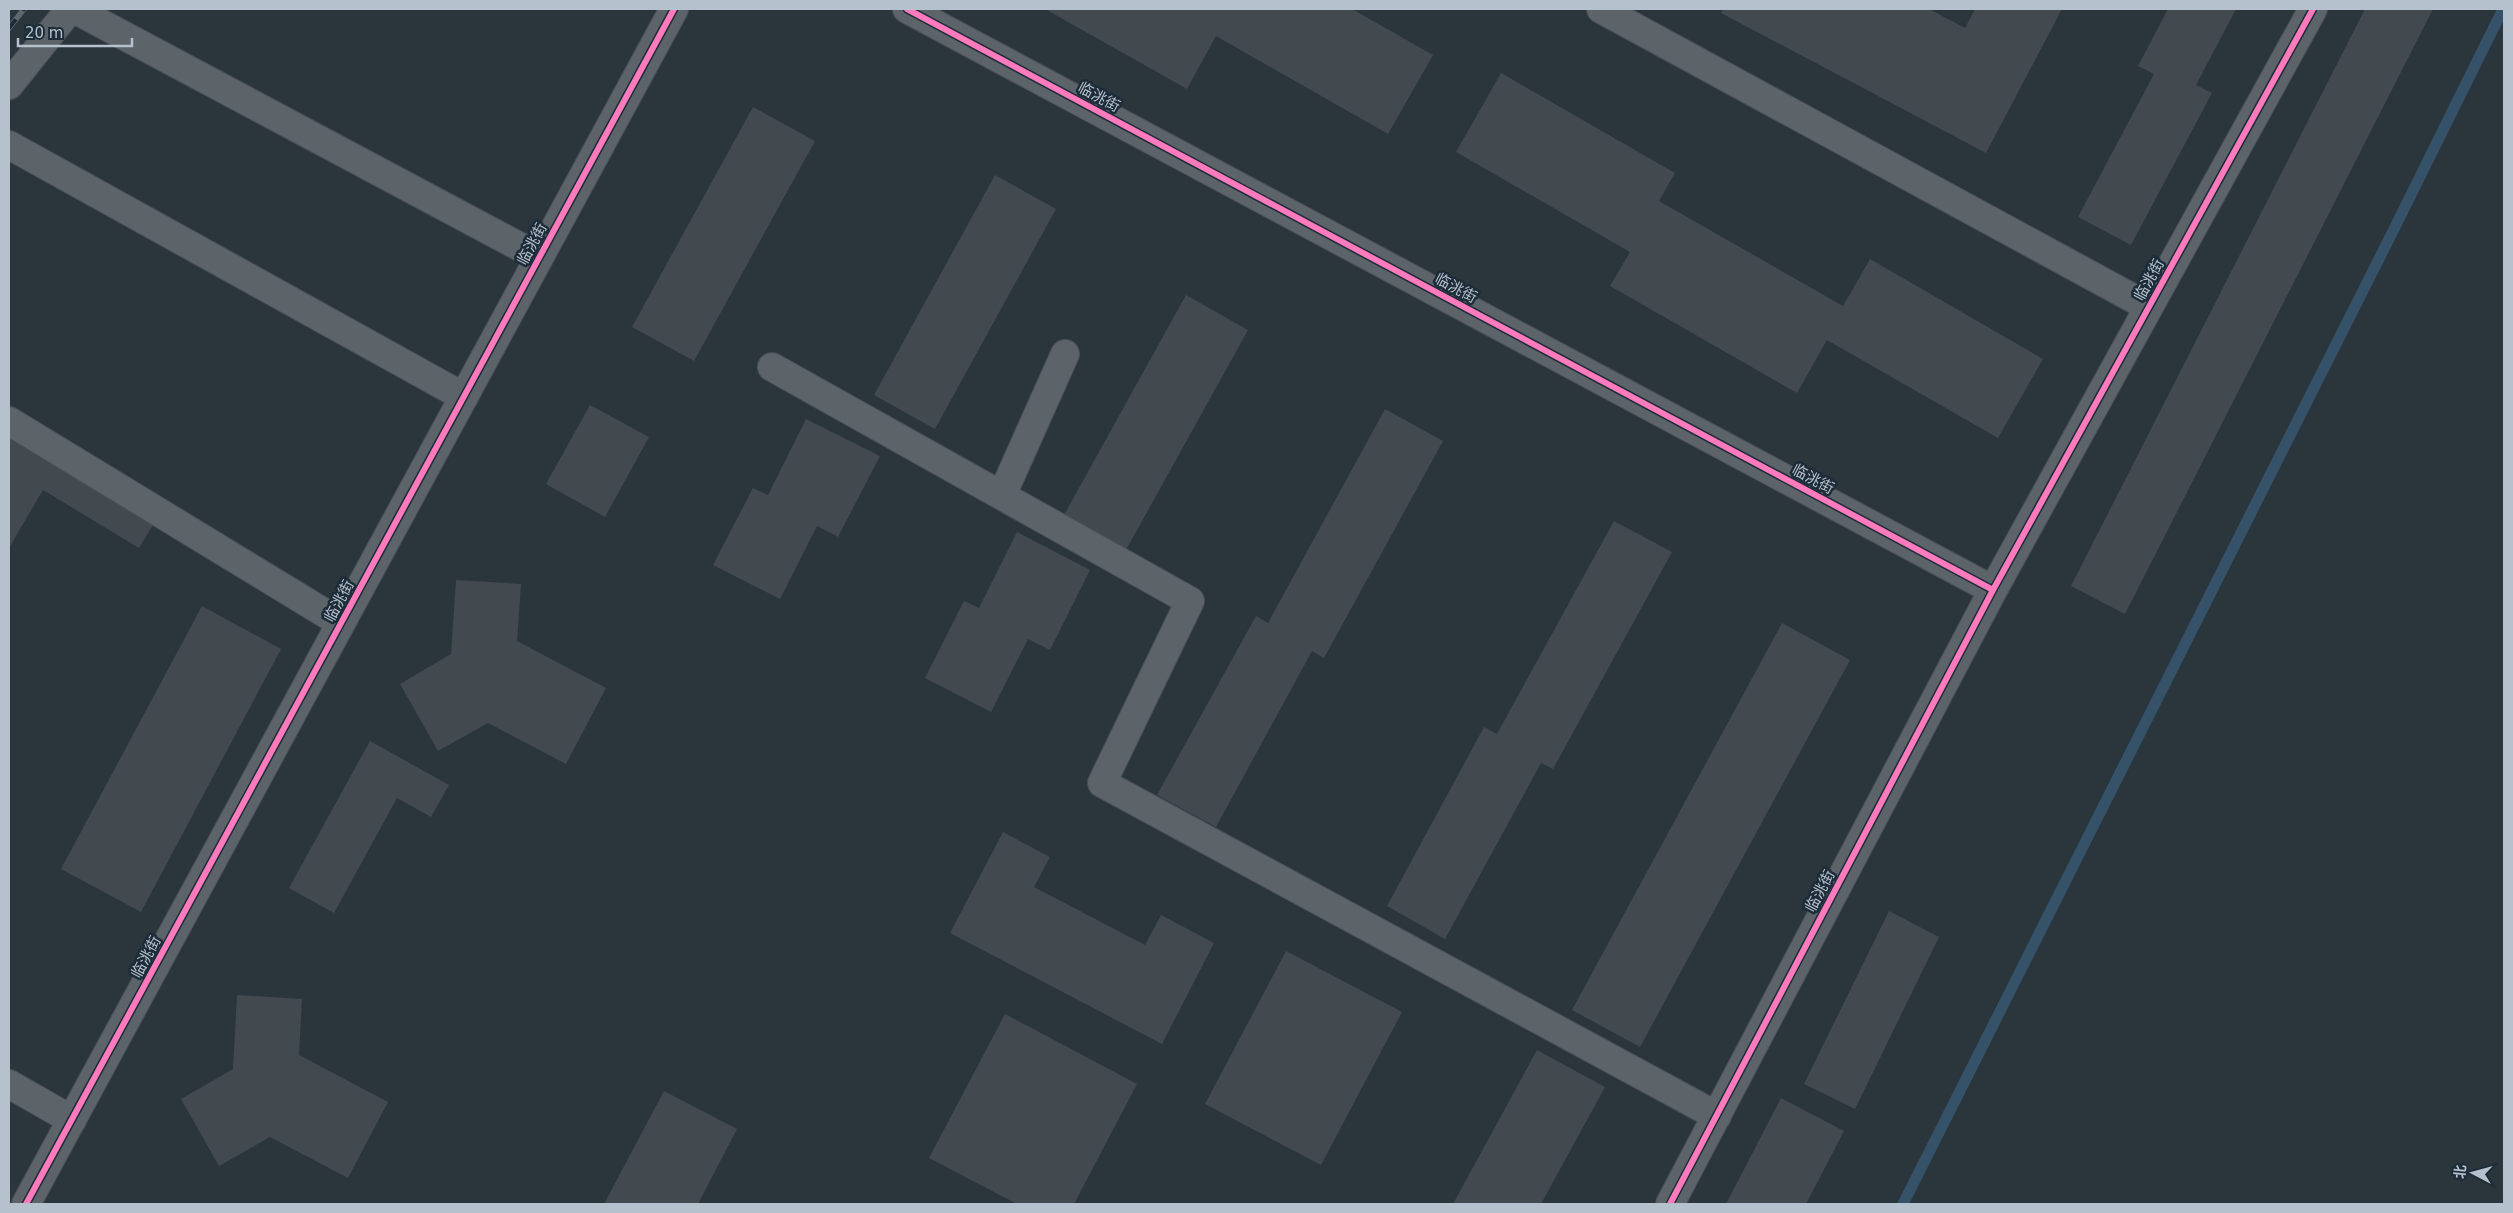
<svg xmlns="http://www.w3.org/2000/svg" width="2513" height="1213" viewBox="0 0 2513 1213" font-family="'DejaVu Sans','Noto Sans SC',sans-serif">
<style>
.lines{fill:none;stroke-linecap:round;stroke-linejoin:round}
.stream{stroke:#355269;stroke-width:11}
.building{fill:#424a50}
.minor-casing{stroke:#4a5156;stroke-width:30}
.minor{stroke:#5c6369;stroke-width:28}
.rail-casing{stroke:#5f676e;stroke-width:5.5}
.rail{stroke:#1d2c39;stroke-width:4;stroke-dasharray:11;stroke-linecap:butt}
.cycleway-casing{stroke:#1d2c39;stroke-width:9}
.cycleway{stroke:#fd7abc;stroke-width:6}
.labels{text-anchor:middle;stroke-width:5;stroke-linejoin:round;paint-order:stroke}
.street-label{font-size:15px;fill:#b5c2cd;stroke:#1d2c39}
</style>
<rect width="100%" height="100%" fill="#2b353c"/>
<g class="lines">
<path class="stream" d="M1903 1204 2394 229 2503 9"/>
</g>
<path class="building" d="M1045 9H1352L1433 55 1388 134 1216 36 1187 89Z
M1723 9H1929L1965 28 1975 9H2062L1986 153 1721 13Z
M2168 9H2236L2196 85 2212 93 2131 245 2078 217 2154 74 2138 66Z
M2365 9H2433L2125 614 2071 586Z
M1501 73 1675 173 1659 201 1843 306 1870 259 2043 359 1998 438 1827 340 1797 393 1610 286 1630 252 1456 152Z
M753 107 815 141 694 361 632 327Z
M995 175 1056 209 935 429 874 395Z
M1186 295 1248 330 1126 550 1064 515Z
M590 405 649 437 605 517 546 484Z
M1385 409 1443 441 1324 658 1312 651 1216 827 1157 795 1256 616 1268 623Z
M806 419 880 456 838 537 817 526 780 599 713 565 753 488 768 495Z
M9 438 153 525 139 548 43 490 9 548Z
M1614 521 1672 552 1553 769 1541 763 1445 939 1387 906 1484 727 1497 734Z
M1017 532 1090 570 1050 650 1028 639 991 712 925 678 964 601 979 608Z
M456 580 521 584 517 641 606 688 566 764 488 723 438 751 400 684 451 654Z
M202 606 281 649 141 912 61 869Z
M1782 623 1850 660 1640 1047 1572 1010Z
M370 741 449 785 431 817 397 798 334 913 289 888Z
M1003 832 1050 857 1034 887 1145 945 1161 915 1214 943 1162 1044 950 933Z
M1889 911 1939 937 1855 1109 1804 1084Z
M1286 951 1402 1012 1321 1165 1205 1104Z
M237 995 302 999 299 1055 388 1102 348 1178 270 1137 219 1166 181 1099 233 1069Z
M1005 1014 1137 1084 1074 1204H1017L929 1158Z
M1537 1050 1605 1087 1541 1204H1453Z
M664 1091 737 1129 698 1204H604Z
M1781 1098 1844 1131 1806 1204H1726Z"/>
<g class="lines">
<g class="minor-casing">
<path id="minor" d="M74 9 539 257
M907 9 1993 590
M1601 9 2149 307
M9 85 70 9
M9 145 464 397
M772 367 1190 601 1102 783 1717 1116
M9 421 341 623
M1002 495 1065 354
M9 1084 72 1120
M26 1204 674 9
M1670 1204 1993 590 2313 9"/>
</g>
<use href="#minor" class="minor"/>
<g class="rail-casing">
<path id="rail" d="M9 28 24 9"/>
</g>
<use href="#rail" class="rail"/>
<g class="cycleway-casing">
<path id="cycleway" d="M907 9 1993 590
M26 1204 674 9
M1670 1204 1993 590 2313 9"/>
</g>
<use href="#cycleway" class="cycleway"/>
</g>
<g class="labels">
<g class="street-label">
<text transform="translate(1099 97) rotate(28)" y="5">临洮街</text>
<text transform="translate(532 244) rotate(-62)" y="5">临洮街</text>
<text transform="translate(2149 280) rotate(-61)" y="5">临洮街</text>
<text transform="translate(1456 288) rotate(28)" y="5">临洮街</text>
<text transform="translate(1813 479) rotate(28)" y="5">临洮街</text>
<text transform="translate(339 601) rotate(-62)" y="5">临洮街</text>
<text transform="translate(1820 891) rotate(-62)" y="5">临洮街</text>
<text transform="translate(146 957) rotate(-62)" y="5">临洮街</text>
</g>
</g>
<rect width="2513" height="1213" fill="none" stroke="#b5c2cd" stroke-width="20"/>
<g transform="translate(2473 1173) rotate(276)" stroke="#1d2c39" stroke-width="4" paint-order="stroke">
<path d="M0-4L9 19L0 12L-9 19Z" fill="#b5c2cd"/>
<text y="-8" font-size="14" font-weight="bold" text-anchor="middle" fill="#b5c2cd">北</text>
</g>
<path d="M18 38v8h114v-8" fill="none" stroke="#b5c2cd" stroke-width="2.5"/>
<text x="25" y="38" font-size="15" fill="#b5c2cd" stroke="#1d2c39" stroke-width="4" paint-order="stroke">20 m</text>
</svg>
